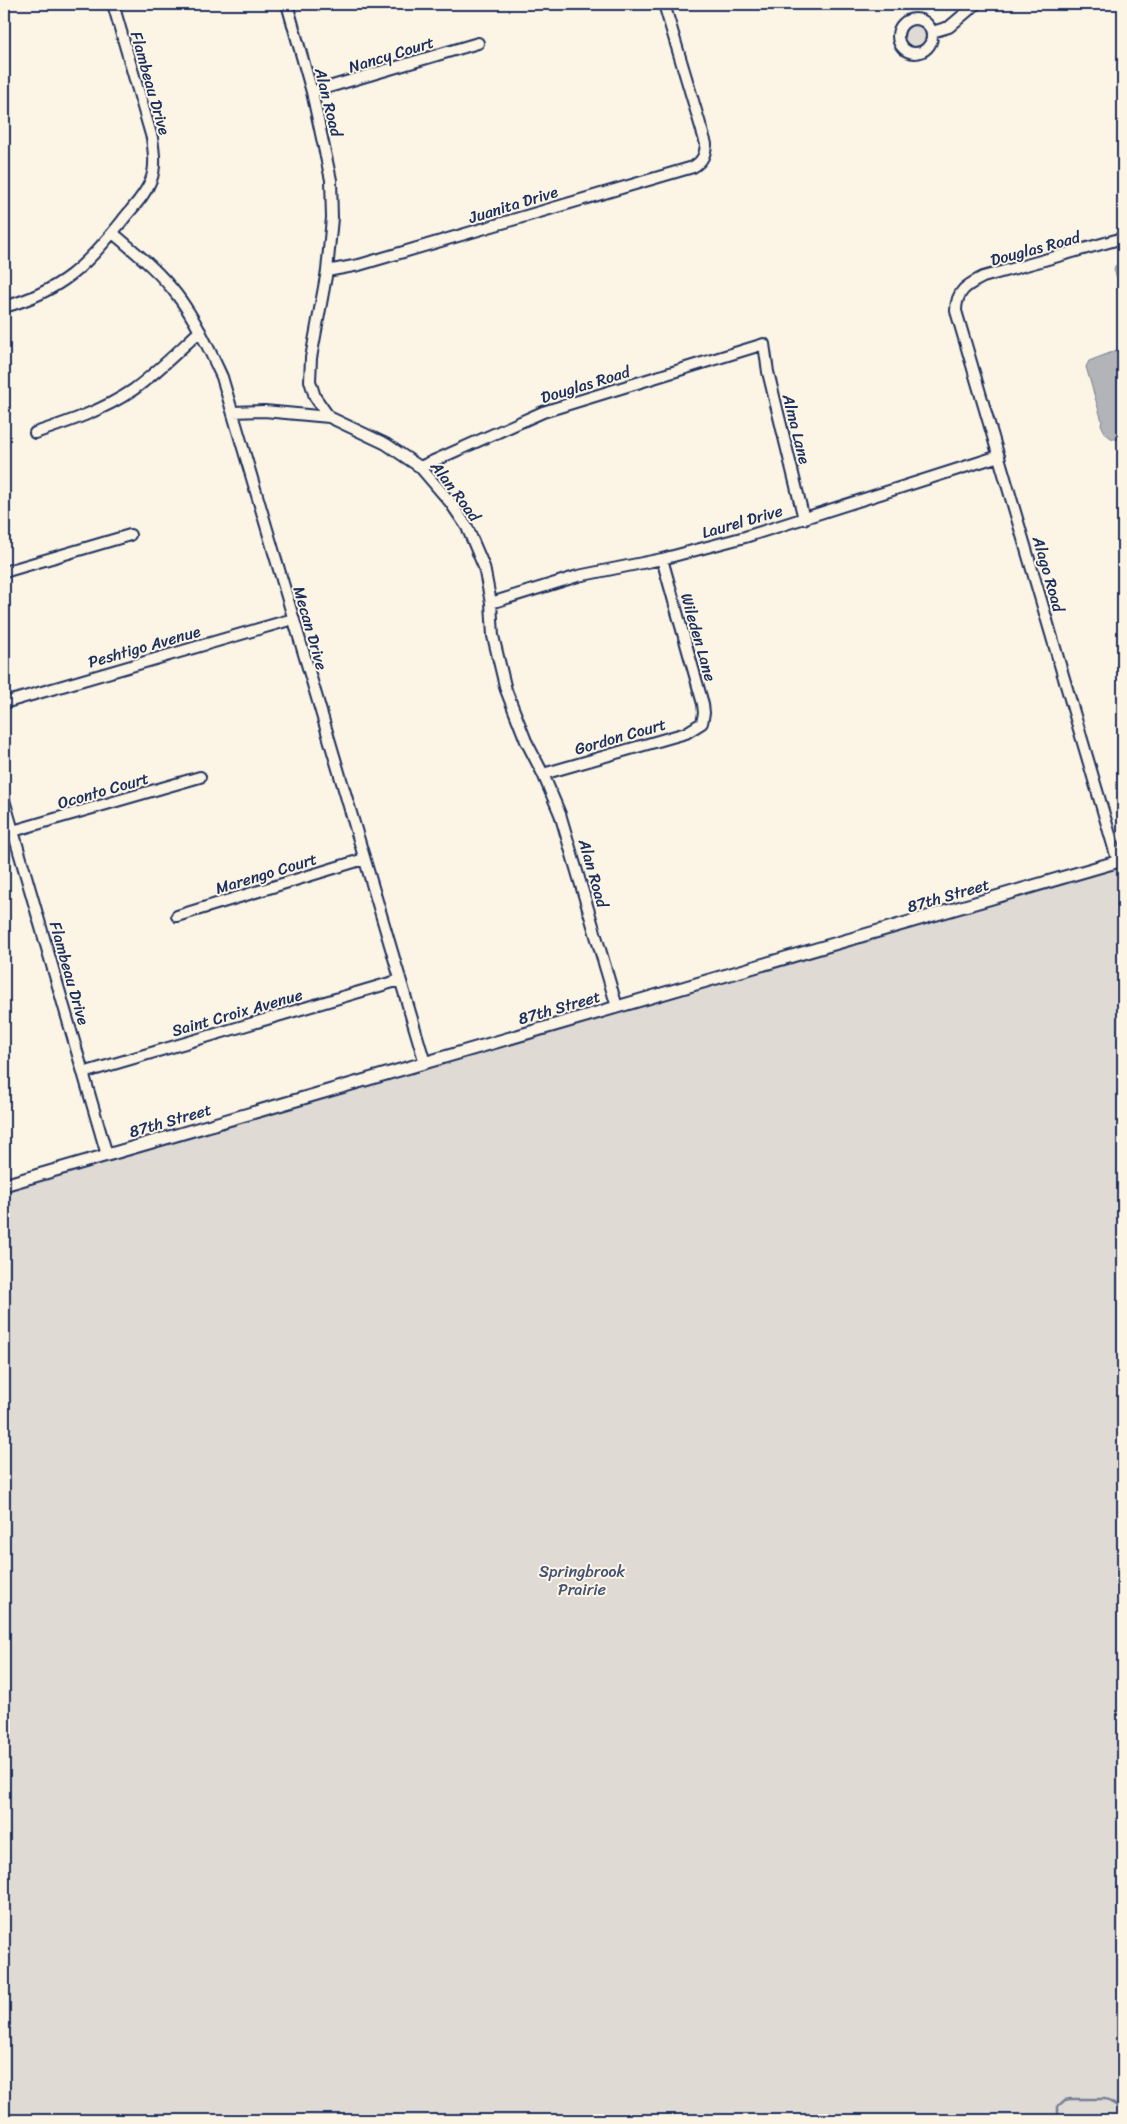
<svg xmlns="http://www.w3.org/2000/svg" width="1127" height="2124" viewBox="0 0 1127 2124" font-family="Sriracha,sans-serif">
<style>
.green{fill:#dfdbd4;stroke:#7d8599}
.water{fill:#b2b4b8;stroke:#767f94}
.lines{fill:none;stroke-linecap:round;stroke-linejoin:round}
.stream{stroke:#767f94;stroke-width:2.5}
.minor-casing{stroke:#1b2f5e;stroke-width:14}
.tertiary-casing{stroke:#1b2f5e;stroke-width:15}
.minor{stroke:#fcf5e5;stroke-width:10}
.tertiary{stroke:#fcf5e5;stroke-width:11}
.labels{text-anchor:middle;stroke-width:4;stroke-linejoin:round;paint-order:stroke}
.street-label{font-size:16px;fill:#1b2f5e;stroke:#fcf5e5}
.park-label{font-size:16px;fill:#425176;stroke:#fcf5e5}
</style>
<rect width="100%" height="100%" fill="#fcf5e5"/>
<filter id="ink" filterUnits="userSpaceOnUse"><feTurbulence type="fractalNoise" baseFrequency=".02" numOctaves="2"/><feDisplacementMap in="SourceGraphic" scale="10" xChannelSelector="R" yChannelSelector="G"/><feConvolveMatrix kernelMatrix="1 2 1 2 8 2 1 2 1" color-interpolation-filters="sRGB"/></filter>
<g filter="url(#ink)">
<path class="green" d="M902 36a12 12 0 1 1 24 0a12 12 0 1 1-24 0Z
M1123 865V2120H4V1187Z"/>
<path class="water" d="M1123 261V292L1114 270 1115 266Z
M1123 348V438C1111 442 1105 435 1101 424L1102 421 1086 367 1089 361Z"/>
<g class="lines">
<path class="stream" d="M1058 2120V2106L1065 2100 1070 2099H1105L1123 2109"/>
<g class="minor-casing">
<path id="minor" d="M287 4 312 92 331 180 332 218 327 271 311 358 310 381 315 397 329 417 386 444 420 467 450 502 467 527 484 567 491 603 493 636 506 690 526 741 543 774 560 814 617 1007
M898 36a17 17 0 1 1 34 0a17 17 0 1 1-34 0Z
M932 32 949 27 976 4
M312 92 478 43
M113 233C135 252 159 271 177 295 196 320 209 349 222 377L425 1063
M327 271 359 265 693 167C703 161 705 155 706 144L664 4
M4 307C61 291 86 266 122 221 132 208 145 196 151 180 156 167 154 153 152 138L113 4
M233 412 264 411 329 417
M35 433C68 422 104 410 133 390 158 372 178 351 200 331
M420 467 543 412 764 344 768 372 804 519
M4 572 130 535
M491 603 578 576 662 559 745 537 999 456
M4 703 293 619
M543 774 686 733 702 723 704 713 703 704 662 559
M4 800 107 1155
M13 831 200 777
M1118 862 956 311C956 291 967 285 983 277L1123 238
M177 916 364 859
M83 1073 400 980"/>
</g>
<g class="tertiary-casing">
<path id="tertiary" d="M4 1185 1123 860"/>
</g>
<use href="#minor" class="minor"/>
<use href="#tertiary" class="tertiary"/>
</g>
</g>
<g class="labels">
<g class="street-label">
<text transform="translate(391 54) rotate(-17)" y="6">Nancy Court</text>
<text transform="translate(151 83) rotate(74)" y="6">Flambeau Drive</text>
<text transform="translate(329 102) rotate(76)" y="6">Alan Road</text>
<text transform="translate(513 204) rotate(-17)" y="6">Juanita Drive</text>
<text transform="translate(1035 248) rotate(-15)" y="6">Douglas Road</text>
<text transform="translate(585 384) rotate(-17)" y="6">Douglas Road</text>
<text transform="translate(797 429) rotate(76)" y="6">Alma Lane</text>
<text transform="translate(456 491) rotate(53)" y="6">Alan Road</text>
<text transform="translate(742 521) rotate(-16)" y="6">Laurel Drive</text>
<text transform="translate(1049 574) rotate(74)" y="6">Alago Road</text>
<text transform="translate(311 628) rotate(74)" y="6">Mecan Drive</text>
<text transform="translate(699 637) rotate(74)" y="6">Wileden Lane</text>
<text transform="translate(144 646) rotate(-16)" y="6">Peshtigo Avenue</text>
<text transform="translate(620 736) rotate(-16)" y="6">Gordon Court</text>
<text transform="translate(103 790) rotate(-16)" y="6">Oconto Court</text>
<text transform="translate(266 873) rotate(-17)" y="6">Marengo Court</text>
<text transform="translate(594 873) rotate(74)" y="6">Alan Road</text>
<text transform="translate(948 895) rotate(-16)" y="6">87th Street</text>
<text transform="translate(70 973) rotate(74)" y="6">Flambeau Drive</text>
<text transform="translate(559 1007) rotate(-16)" y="6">87th Street</text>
<text transform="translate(237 1012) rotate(-16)" y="6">Saint Croix Avenue</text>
<text transform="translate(170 1120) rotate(-16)" y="6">87th Street</text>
</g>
<g class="park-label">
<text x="582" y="1577">Springbrook<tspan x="582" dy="18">Prairie</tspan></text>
</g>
</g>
<rect width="1127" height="2124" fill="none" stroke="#fcf5e5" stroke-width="20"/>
<rect x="10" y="10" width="1107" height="2104" fill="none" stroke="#1b2f5e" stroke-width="2" filter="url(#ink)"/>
</svg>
